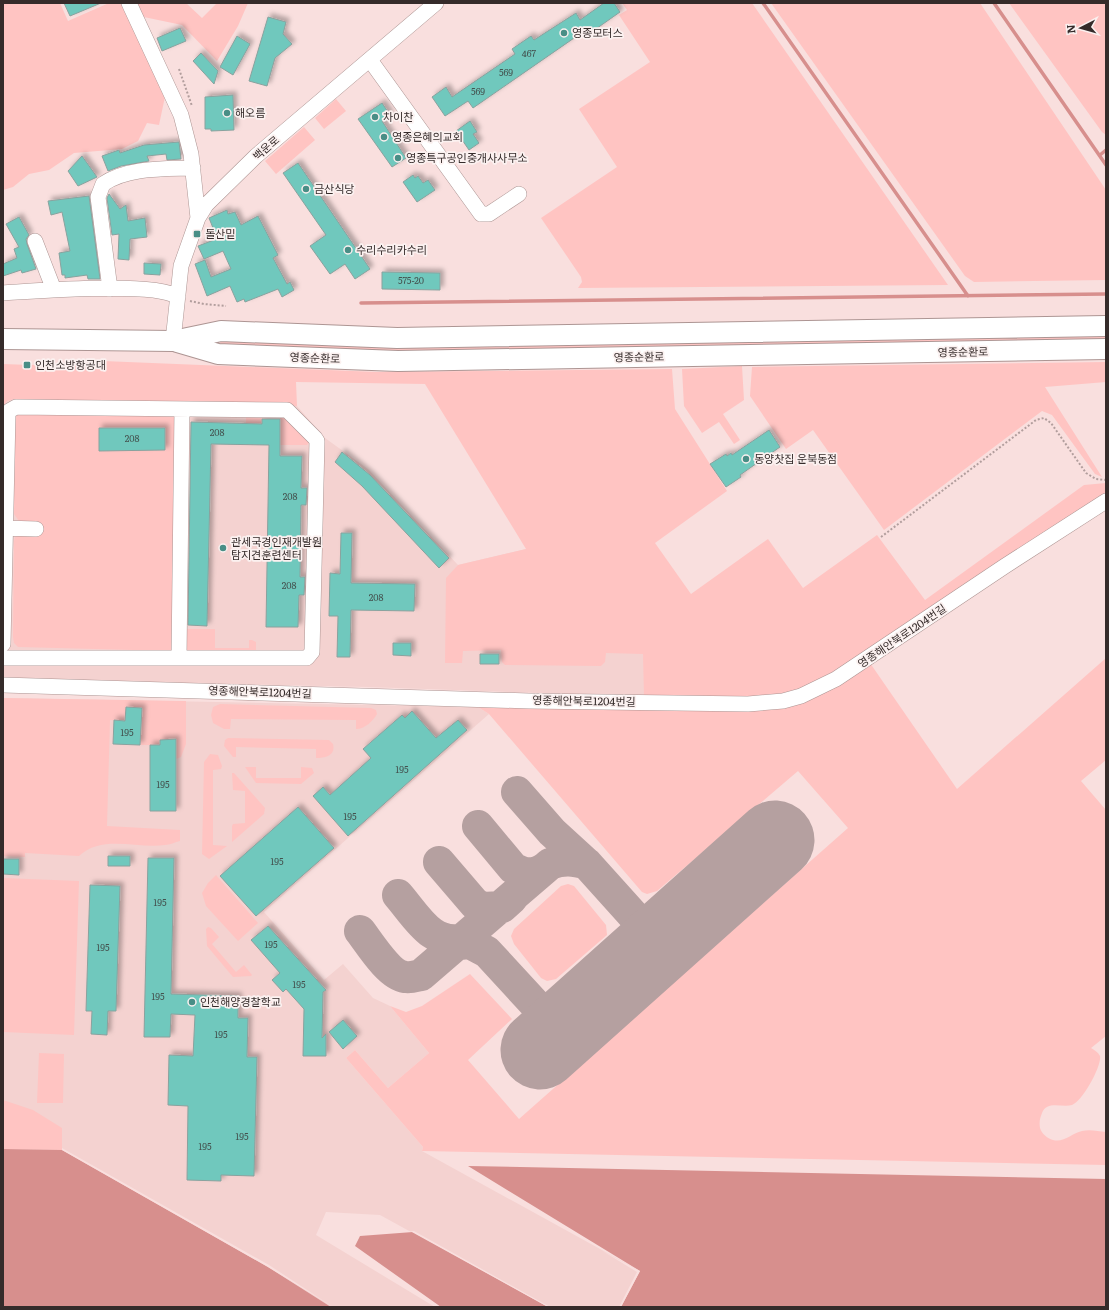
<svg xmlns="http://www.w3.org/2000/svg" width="1109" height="1310" viewBox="0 0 1109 1310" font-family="Literata,'Noto Sans KR',serif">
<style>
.built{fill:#f4d2d0}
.green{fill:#ffc4c2}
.water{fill:#d78f8d}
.pier{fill:#f9dfde}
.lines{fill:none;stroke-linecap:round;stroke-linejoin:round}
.stream{stroke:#d78f8d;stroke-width:3.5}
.taxiway{stroke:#b5a0a0;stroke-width:32}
.runway{stroke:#b5a0a0;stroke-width:79}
.building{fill:#70c8bd;stroke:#89a29e;filter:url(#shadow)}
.minor-casing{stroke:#ad9593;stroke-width:16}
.major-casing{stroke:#ad9593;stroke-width:22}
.path{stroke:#b29e9d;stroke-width:2;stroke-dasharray:2 2;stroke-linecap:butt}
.minor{stroke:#fff;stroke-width:15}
.major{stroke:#fff;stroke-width:20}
.poi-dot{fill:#498e86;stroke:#fbf1f0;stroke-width:1.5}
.labels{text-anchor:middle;stroke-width:3.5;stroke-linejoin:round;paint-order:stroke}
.number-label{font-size:9px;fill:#44524f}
.poi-label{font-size:11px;fill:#352b2a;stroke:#fbf1f0;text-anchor:start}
.street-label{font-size:11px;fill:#352b2a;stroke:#fbf1f0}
</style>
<defs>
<filter id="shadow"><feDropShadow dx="3.5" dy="-3.5" stdDeviation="2" flood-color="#0004"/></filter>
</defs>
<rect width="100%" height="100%" fill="#f9dfde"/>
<path class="built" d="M3 399 297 406 325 438 368 469 458 565 539 546 797 691 625 696 369 687 3 679Z
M3 698 478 707 489 714 264 912 324 980 343 964 373 998 390 1006 429 1053 388 1088 355 1050 346 1058 423 1147 422 1151 640 1271 621 1307H548L380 1215 326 1212 316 1235 435 1307H331L268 1267 62 1150 3 1149Z"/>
<path class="green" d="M3 3H60L68 21 109 3H123L166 92 159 125 147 123 138 141 122 149 74 153 49 170 29 174 13 187 3 190Z
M133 3H186L202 18 217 3H248L238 26 217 61 182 25 139 16Z
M622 3H752L948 285 578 288 582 282 581 277 541 218 617 167 579 109 650 62 619 15 627 10Z
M771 3H980L1106 190V280L974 282 965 276Z
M1009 3H1106V135L1102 132Z
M336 99 346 111 324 129 315 118Z
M304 127 315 140 276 174 265 161Z
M1106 331V344L363 355 220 344 221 339Z
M103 361 377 372 672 369 675 409 727 491 655 543 691 594 768 539 803 588 877 535 925 600 1084 485 1106 483V495L815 685 769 698 644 696 643 654 606 653 605 662 601 666 505 665 502 662 501 650 463 651 462 663H445L446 578 458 565 526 549 425 384 296 382 297 406 14 399 7 401 3 406V364L30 365Z
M1106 362V382L1045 387 1102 477 1095 474 1052 415 1042 411 884 530 813 430 786 449 750 396 752 367Z
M742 366 744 400 723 414 740 440 734 444 719 422 702 433 684 406 682 369Z
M16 413H177L172 651 18 647 14 643 13 637 14 541 15 537 18 536H38V521H19L14 514 15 417Z
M246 414H286L310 441 307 445H280V419H262L261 445H246Z
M182 629H215V648H249V640H252L256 642V650L185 652Z
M1106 658V760L1081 781 1106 810V1036L1091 1048C1094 1050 1098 1052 1100 1056 1102 1066 1082 1102 1072 1105 1062 1108 1047 1100 1042 1113 1040 1118 1039 1122 1040 1128 1042 1134 1047 1138 1053 1140 1064 1143 1072 1133 1082 1131 1089 1129 1098 1131 1106 1132V1165L422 1151 423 1147 346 1058 355 1050 388 1088 429 1053 390 1006 406 1012 422 1006 470 974 512 1019 468 1060 519 1119 848 828 798 771 657 891 647 894 642 892 489 714 478 707 739 711 870 663 957 789Z
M3 698 186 701V744L181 757 176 759 175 739 160 740V745H140L141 721 110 720 107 826 180 830V841C175 842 170 845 165 845 137 849 102 834 79 856L25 853V857L3 856Z
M220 704 371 708 376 710 377 714C373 721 365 729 356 729V720L231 719 230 729H224L213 723 211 715 213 707Z
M228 738 329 740 333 744C336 755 326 758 316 758V749L236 747V757H233L224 746 225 740Z
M210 754 218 755 222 766 221 769 213 770V845L227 846 209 859 202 854 204 762Z
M245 767H256V778H301V767L312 768 314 773 301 784 256 783Z
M232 773H234L265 808 264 814 232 842V826L233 824 245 823V791L233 790Z
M216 875 258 923 238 941 206 906 202 893 208 883Z
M3 878 79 881 74 1035 3 1032Z
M568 884 574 886 606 925 607 935 556 979 547 981 541 978 514 944 511 936 514 929 561 886Z
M208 927 211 928 219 937 212 944 236 972 244 965 252 975 251 976 233 977 207 946 206 929Z
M39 1053 64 1054 63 1103H37Z
M3 1100 33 1110 62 1128V1150L3 1149Z"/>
<path class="water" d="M3 1149 62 1150 268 1267 331 1307H3Z
M468 1166 1106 1179V1307H621L640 1271Z
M413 1232 548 1307H441L355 1246 360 1236Z"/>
<path class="pier" d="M62 1148 269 1265 333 1307 268 1267 62 1150Z
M410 1231H414L550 1307H548Z
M601 1250 640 1271 621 1307H619L637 1272Z"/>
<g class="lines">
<path class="stream" d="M763 3 968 296
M994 3 1106 165
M1100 155 1106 150
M361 303 1106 294"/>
<path class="taxiway" d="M517 792 552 832 587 864 659 944
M478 826 513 868C528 877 539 874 550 864
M439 862 475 904 483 908 502 907 512 898
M398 895C417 917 432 947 464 939
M360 931C370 944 389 975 405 977 411 978 416 976 421 975L550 864C564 859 573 860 587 864
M459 944 470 943 487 952 546 1016 562 1021 574 1019"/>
<path class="runway" d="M540 1050 775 840"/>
</g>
<path class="building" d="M64 3H101L70 16Z
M604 3H614L620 12 593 31 590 27 473 108 468 101 445 116 432 97 446 87 452 97 515 54 512 49 531 36 534 40 576 13 580 20Z
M268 17 286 22 283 34 292 44 275 58 267 86 249 81Z
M180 28 186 41 162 51 157 38Z
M237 36 250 44 233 75 220 67Z
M201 53 218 71 214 84 193 61Z
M233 95 234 130 211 131V129H205V97Z
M382 103 390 115 382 121 406 158 392 167 358 119Z
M470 121 477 132 473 134 479 143 469 150 456 131Z
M179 142 181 159 167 160 166 154 147 156 149 161 121 166 108 171 102 156 119 150 120 153 144 145Z
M82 156 97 177 78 186 68 171Z
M298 163 370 269 355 279 345 264 330 274 310 246 326 235 283 173Z
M413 175 415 178 418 176 423 183 428 180 435 190 417 202 403 182Z
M109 194 120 209 126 205 128 221 145 218 147 237 130 239 129 260 118 259 119 234 112 235 107 198Z
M89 196 100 279H88L87 275 65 278V275H62L59 253 70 251 62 212 51 215 48 201Z
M227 210 228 214 235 212 241 225 258 216 278 255 273 258 287 284 290 282 294 290 282 297 278 289 245 302 244 299 237 302 230 286 207 296 195 264 205 260 211 277 231 269 223 251 204 259 198 246 214 240 209 230 213 228 209 218Z
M19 217 29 235 26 239 27 244 36 269 22 273 21 270 3 276V264L17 258 14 249 19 247 6 224Z
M144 263 161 264 160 275 144 274Z
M382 272 440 273V290L382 289Z
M262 419H280V456H302L301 488H307L306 505H301L300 577H305L304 595H299L298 627H266L269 445 211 444 207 626 188 625 191 422 262 424Z
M99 428H165V450L99 451Z
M769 430 780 447 740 475 741 477 726 487 710 464 726 454 727 456 731 453 732 455Z
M342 452 370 475 449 558 439 568 362 486 335 462Z
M341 533H352L351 583 415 584 414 611 351 610 350 657H337L338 616H329L330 573 340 574Z
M393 643H411V656L393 655Z
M480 654H499V664H480Z
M126 707 142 708 140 745 113 744 114 720 125 721Z
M412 711 436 738 458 720 467 730 348 836 313 796 323 787 330 795 371 758 363 749 402 715 405 718Z
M176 739V811H150V745H160V740Z
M298 807 334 848 256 916 220 876Z
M108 856H130V866H108Z
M148 858H174L171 994 238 996V1018H248L247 1057H257L254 1176 221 1175V1181L187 1180 188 1106 168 1105 169 1055 193 1056 195 1015 171 1014 170 1037H144Z
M3 859H19V875L3 874Z
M90 885 120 886 116 1011H108L107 1035 91 1034 92 1011H86Z
M268 926 326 990 323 992 322 1038 326 1034V1056H303L304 1009 286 989 283 992 272 980 280 973 251 940Z
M343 1020 357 1036 343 1049 329 1032Z"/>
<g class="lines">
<g class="minor-casing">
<path id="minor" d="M129 3 181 115 191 154 198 218
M370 60 481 214H489L519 194
M35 241 54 290
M110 289 98 197 103 184C128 167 164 169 193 168
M3 293C37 291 154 281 178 297
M173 341 181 266 198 218 206 205 256 156 436 3
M5 528 36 529
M3 644 8 414 9 411 16 407 287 410 315 438 317 441 312 652 307 658H3
M179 658 182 409
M3 685 529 701 748 704 783 701 801 696 836 679 1005 566 1106 501"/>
</g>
<g class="major-casing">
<path id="major" d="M3 339 173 341 221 331 397 338 1106 326
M177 342 218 354 398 361 1106 349"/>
</g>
<path class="path" d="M179 69 192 106
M190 301 204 304 226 306
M881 537 1036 420 1044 418 1051 423 1086 473 1096 479 1106 480"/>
<use href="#minor" class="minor"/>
<use href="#major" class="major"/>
</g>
<g class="poi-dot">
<circle cx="564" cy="33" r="4"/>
<circle cx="227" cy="113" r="4"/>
<circle cx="375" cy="117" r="4"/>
<circle cx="384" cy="137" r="4"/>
<circle cx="398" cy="158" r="4"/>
<circle cx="306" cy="189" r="4"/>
<rect x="193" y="230" width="8" height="8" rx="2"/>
<circle cx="348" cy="250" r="4"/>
<rect x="23" y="361" width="8" height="8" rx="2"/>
<circle cx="746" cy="459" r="4"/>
<circle cx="223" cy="548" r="4"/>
<circle cx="192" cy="1002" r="4"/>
</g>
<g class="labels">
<g class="number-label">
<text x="529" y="57">467</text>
<text x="506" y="76">569</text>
<text x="478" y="95">569</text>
<text x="411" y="284">575-20</text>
<text x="217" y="436">208</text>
<text x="132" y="442">208</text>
<text x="290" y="500">208</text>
<text x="289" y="589">208</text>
<text x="376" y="601">208</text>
<text x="127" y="736">195</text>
<text x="402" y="773">195</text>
<text x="163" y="788">195</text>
<text x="350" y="820">195</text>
<text x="277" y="865">195</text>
<text x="160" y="906">195</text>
<text x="271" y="948">195</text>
<text x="103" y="951">195</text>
<text x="299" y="988">195</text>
<text x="158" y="1000">195</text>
<text x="221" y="1038">195</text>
<text x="242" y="1140">195</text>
<text x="205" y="1150">195</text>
</g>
<g class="poi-label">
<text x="572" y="37">영종모터스</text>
<text x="235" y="117">해오름</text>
<text x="383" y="121">차이찬</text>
<text x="392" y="141">영종은혜의교회</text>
<text x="406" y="162">영종특구공인중개사사무소</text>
<text x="314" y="193">금산식당</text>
<text x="205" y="238">돌산밑</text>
<text x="356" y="254">수리수리카수리</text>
<text x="35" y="369">인천소방항공대</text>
<text x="754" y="463">동양찻집 운북동점</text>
<text x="231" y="546">관세국경인재개발원<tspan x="231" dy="13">탐지견훈련센터</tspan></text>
<text x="200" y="1006">인천해양경찰학교</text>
</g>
<g class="street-label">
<text transform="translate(266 148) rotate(-41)" y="4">백운로</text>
<text transform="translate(963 352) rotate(-1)" y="4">영종순환로</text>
<text transform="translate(639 357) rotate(-1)" y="4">영종순환로</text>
<text transform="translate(315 358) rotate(2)" y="4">영종순환로</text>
<text transform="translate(902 636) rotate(-34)" y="4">영종해안북로1204번길</text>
<text transform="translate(260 692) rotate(2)" y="4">영종해안북로1204번길</text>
<text transform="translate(584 701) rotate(1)" y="4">영종해안북로1204번길</text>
</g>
</g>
<rect width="1109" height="1310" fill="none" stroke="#352b2a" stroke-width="8"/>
<g transform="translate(1081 28) rotate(264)" stroke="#fbf1f0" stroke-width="3" paint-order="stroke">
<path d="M0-3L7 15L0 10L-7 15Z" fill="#352b2a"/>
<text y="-6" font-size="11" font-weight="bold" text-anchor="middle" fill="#352b2a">N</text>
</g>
</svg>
